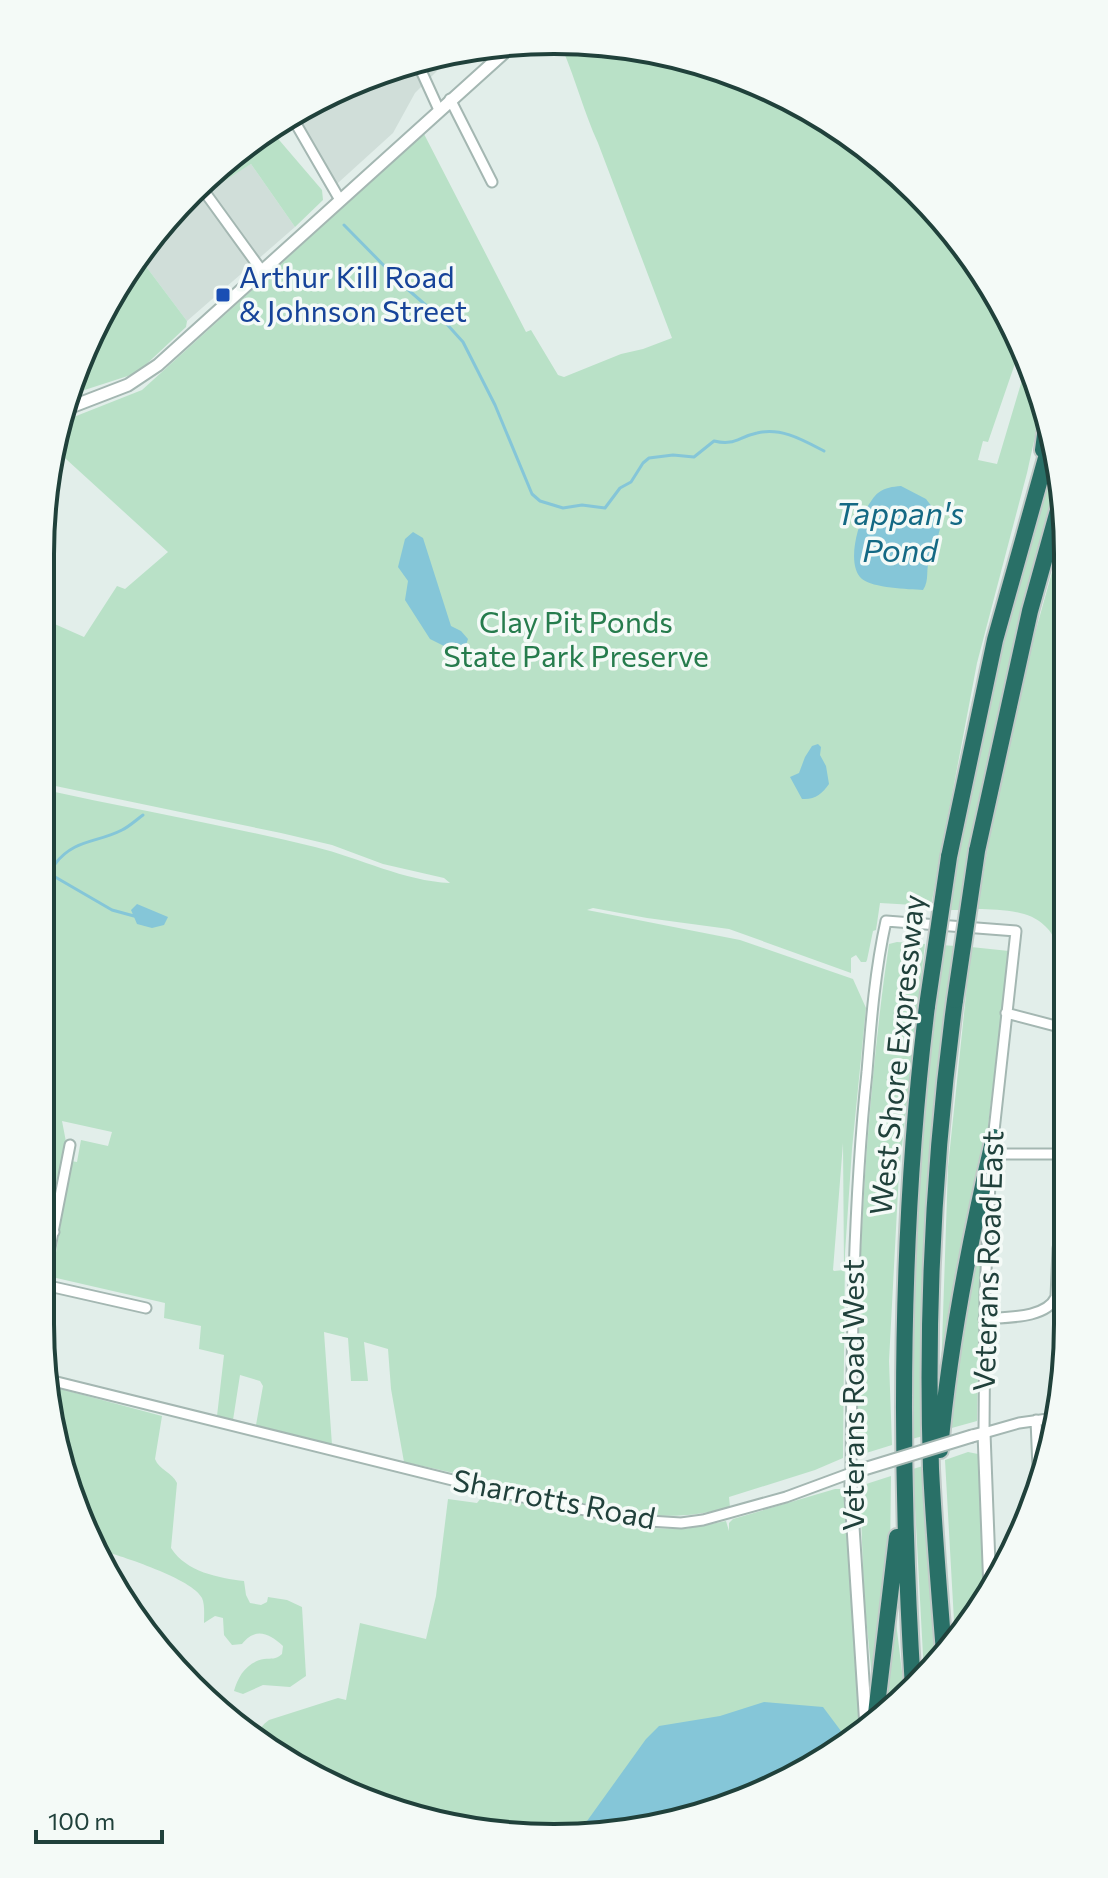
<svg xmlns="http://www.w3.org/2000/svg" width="1108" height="1878" viewBox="0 0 1108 1878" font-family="Commissioner,sans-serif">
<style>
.built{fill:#d0ded9}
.green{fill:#b9e1c7;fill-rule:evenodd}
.water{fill:#85c6d8}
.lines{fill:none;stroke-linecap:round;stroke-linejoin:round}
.stream{stroke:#85c6d8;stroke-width:3}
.minor-casing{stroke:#a4b7b2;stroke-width:13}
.tertiary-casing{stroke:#a4b7b2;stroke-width:15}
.motorway-casing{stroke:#c1cac8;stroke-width:20}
.minor{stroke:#fff;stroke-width:9}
.tertiary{stroke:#fff;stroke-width:11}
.motorway{stroke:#297067;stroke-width:16}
.tertiary-bridge-casing{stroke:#a4b7b2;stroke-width:15;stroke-linecap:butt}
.motorway-bridge-casing{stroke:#c1cac8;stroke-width:20;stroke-linecap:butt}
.tertiary-bridge{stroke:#fff;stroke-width:11}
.motorway-bridge{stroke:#297067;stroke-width:16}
.transit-dot{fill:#1a4fb4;stroke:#f4faf7;stroke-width:3}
.labels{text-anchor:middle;stroke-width:7;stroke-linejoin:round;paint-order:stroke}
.transit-label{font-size:30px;fill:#164399;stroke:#f4faf7;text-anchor:start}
.park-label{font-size:30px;fill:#267c4d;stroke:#f4faf7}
.street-label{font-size:30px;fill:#20413b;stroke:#f4faf7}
.water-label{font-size:32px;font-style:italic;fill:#146984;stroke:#f4faf7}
.rim{fill:none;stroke:#20413b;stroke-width:4}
</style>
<rect width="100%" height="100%" fill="#e2eeea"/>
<path class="built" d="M453 50H458L415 93 393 133 328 192 287 119Z
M236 159 218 177 221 182 251 164 295 227 187 321 139 257Z"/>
<path class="green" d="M563 50H654L839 126 898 175 912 207 926 202 999 297 1021 346 988 442 983 441 978 460 997 464 1028 360 1043 400 1027 473 977 663 931 906 880 903 876 930 873 931 867 960 866 962H861L856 955 851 958V973L729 929 647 918 593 908 587 910 740 940 853 979 866 1008 852 1149 845 1253 843 1458 815 1470 729 1497 730 1507C661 1527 610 1509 543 1493 497 1483 450 1472 404 1462L391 1389 388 1349 364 1342 368 1381H351L348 1338 324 1332 332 1445 256 1425 263 1386 260 1381 240 1375 233 1420 217 1416 224 1355 199 1349 201 1326 164 1318 165 1303 52 1277 71 1161 77 1162 81 1140 108 1146 112 1132 62 1121 67 1147 51 1223 40 1225 41 789C132 809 224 825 315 847 360 858 404 881 450 883L444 878 383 864 332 845 281 833 41 783V618L84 637 117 586 125 589 168 552 55 449 61 422 142 390 424 134 526 332 531 330 558 375 564 377 621 354 643 349 672 338 598 143C584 112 576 81 563 50ZM843 1143 844 1270 834 1271 833 1270Z
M268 127 322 190 323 200 295 227 251 164 221 183 218 178Z
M139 257 187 321 186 327 137 373 66 396 126 269Z
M1054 455 1060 485 1010 666 979 807 960 910H947L1006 626Z
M1067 518V948C1052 941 1055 935 1045 926 1028 909 999 910 977 909L1001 772 1024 673Z
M897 942 925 944 899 1172 889 1361 892 1445 863 1454 858 1451C856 1293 864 1135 884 979L889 944Z
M942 945 955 946 923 1436 912 1439 916 1214 923 1099Z
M971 947 1009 951 987 1135 941 1374 948 1167Z
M978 1234 981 1235 977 1421 948 1429Z
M57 1388 162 1416 155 1459C159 1470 172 1472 177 1483L171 1548C186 1572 219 1578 244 1581L246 1595 250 1603 261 1605 267 1602 268 1597 287 1600 302 1607 306 1676 290 1687 263 1685 243 1694 234 1691C238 1676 247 1662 264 1659 272 1658 275 1660 282 1654L283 1646C269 1633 255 1627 242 1644L232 1645 224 1635 223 1618 215 1616 204 1623C204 1615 205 1605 202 1598 193 1579 121 1556 100 1550L67 1489 53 1401Z
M968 1452 978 1454 985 1602 955 1639 945 1460Z
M926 1465 936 1661 924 1674 913 1469Z
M891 1476 890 1562 872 1677 864 1598 860 1486Z
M835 1489H842L847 1494 861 1730 750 1799 587 1837 421 1820 332 1780C327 1774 320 1768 311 1765 307 1764 303 1765 298 1764 278 1760 241 1740 269 1720L338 1698 346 1700 360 1623 426 1639 436 1596 448 1499 477 1503 485 1493 491 1491 647 1528 685 1529 726 1521 729 1531V1523L733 1519Z
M895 1614 903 1680 900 1683H903L904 1698 893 1711 880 1718Z"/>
<path class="water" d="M901 486 926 499 942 520C939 534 936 545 930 558 925 569 930 580 923 590 908 589 873 588 862 579 843 563 862 506 878 493 886 487 892 487 901 486Z
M413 532 423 538 451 626 461 631 468 639 465 648 454 651 430 639 405 600 408 581 398 567 405 539Z
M818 744 821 747 820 755 826 766 829 784C822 794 815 800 802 799L790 777 799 773 805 757 812 746Z
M137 904 168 917 164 925 152 928 137 924 131 910Z
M764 1702 823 1707 841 1731 836 1746 750 1799 582 1836V1828L646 1739 659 1726 720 1716Z"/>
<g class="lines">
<path class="stream" d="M344 225 405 287 444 321 463 342 495 405 532 494 540 501 563 508 582 505 605 508 620 488 631 482 643 463 649 458 673 455 694 457 714 441C735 446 738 437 757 433 781 427 803 440 824 451
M41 861 55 864C74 839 97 843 122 830 130 826 136 820 143 815
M41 873 50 874 112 910 134 916"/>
<g class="minor-casing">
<path id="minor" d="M418 64 439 110
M450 99 492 182
M292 117 340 200
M204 191 262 271
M1006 1013 1067 1029
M1005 1154H1067
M990 1183 985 1293 984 1433 1019 1423 1055 1418
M40 1229 54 1232
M40 1284 146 1308
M40 1299 70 1145
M984 1319C1005 1317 1046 1319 1056 1297L1058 1249 1067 1187
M49 1380 513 1495 633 1520 681 1523 703 1520 786 1497 851 1473C852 1339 853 1206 867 1072 871 1022 875 970 886 921L1016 931 993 1140
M1036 1420 1039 1492"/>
</g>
<g class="tertiary-casing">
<path id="tertiary" d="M63 410 128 385 158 365 507 50
M972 1436 984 1433 990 1591
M864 1469 851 1473V1496L866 1727"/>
</g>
<g class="motorway-casing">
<path id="motorway" d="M1043 450 1047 420
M977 851 1030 611 1062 496
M949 857 995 640 1051 440
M940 1450C949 1345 970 1239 994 1137
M944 1652C939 1591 934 1530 931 1469 926 1313 934 1155 955 1000
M913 1688C899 1461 899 1232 927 1006
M875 1722 897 1537"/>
</g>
<use href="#minor" class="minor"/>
<use href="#tertiary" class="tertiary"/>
<use href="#motorway" class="motorway"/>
<g class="tertiary-bridge-casing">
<path id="tertiary-bridge" d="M864 1469 972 1436"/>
</g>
<g class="motorway-bridge-casing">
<path id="motorway-bridge" d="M955 1000 977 851
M927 1006 949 857"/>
</g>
<use href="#tertiary-bridge" class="tertiary-bridge"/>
<use href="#motorway-bridge" class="motorway-bridge"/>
</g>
<rect class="transit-dot" x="215" y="287" width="16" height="16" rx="4"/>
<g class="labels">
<g class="transit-label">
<text x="239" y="288">Arthur Kill Road<tspan x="239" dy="34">&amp; Johnson Street</tspan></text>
</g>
<g class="park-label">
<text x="576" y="633">Clay Pit Ponds<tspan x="576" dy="34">State Park Preserve</tspan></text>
</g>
<g class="street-label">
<text transform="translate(898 1055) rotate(-84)" y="10">West Shore Expressway</text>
<text transform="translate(989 1261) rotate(-88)" y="10">Veterans Road East</text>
<text transform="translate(854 1395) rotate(-90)" y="10">Veterans Road West</text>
<text transform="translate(554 1500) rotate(11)" y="10">Sharrotts Road</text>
</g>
<g class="water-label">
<text x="900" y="525">Tappan's<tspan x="900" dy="37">Pond</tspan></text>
</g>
</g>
<path d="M0 0H1108V1878H0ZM554 54H554A500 500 0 0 1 1054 554V1324A500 500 0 0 1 554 1824H554A500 500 0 0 1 54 1324V554A500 500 0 0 1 554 54Z" fill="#f4faf7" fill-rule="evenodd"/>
<path class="rim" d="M554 54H554A500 500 0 0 1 1054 554V1324A500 500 0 0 1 554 1824H554A500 500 0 0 1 54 1324V554A500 500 0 0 1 554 54Z"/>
<path d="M36 1830v12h126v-12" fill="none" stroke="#20413b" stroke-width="4"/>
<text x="48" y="1830" font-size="24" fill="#20413b" stroke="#f4faf7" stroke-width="6" paint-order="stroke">100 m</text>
</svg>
